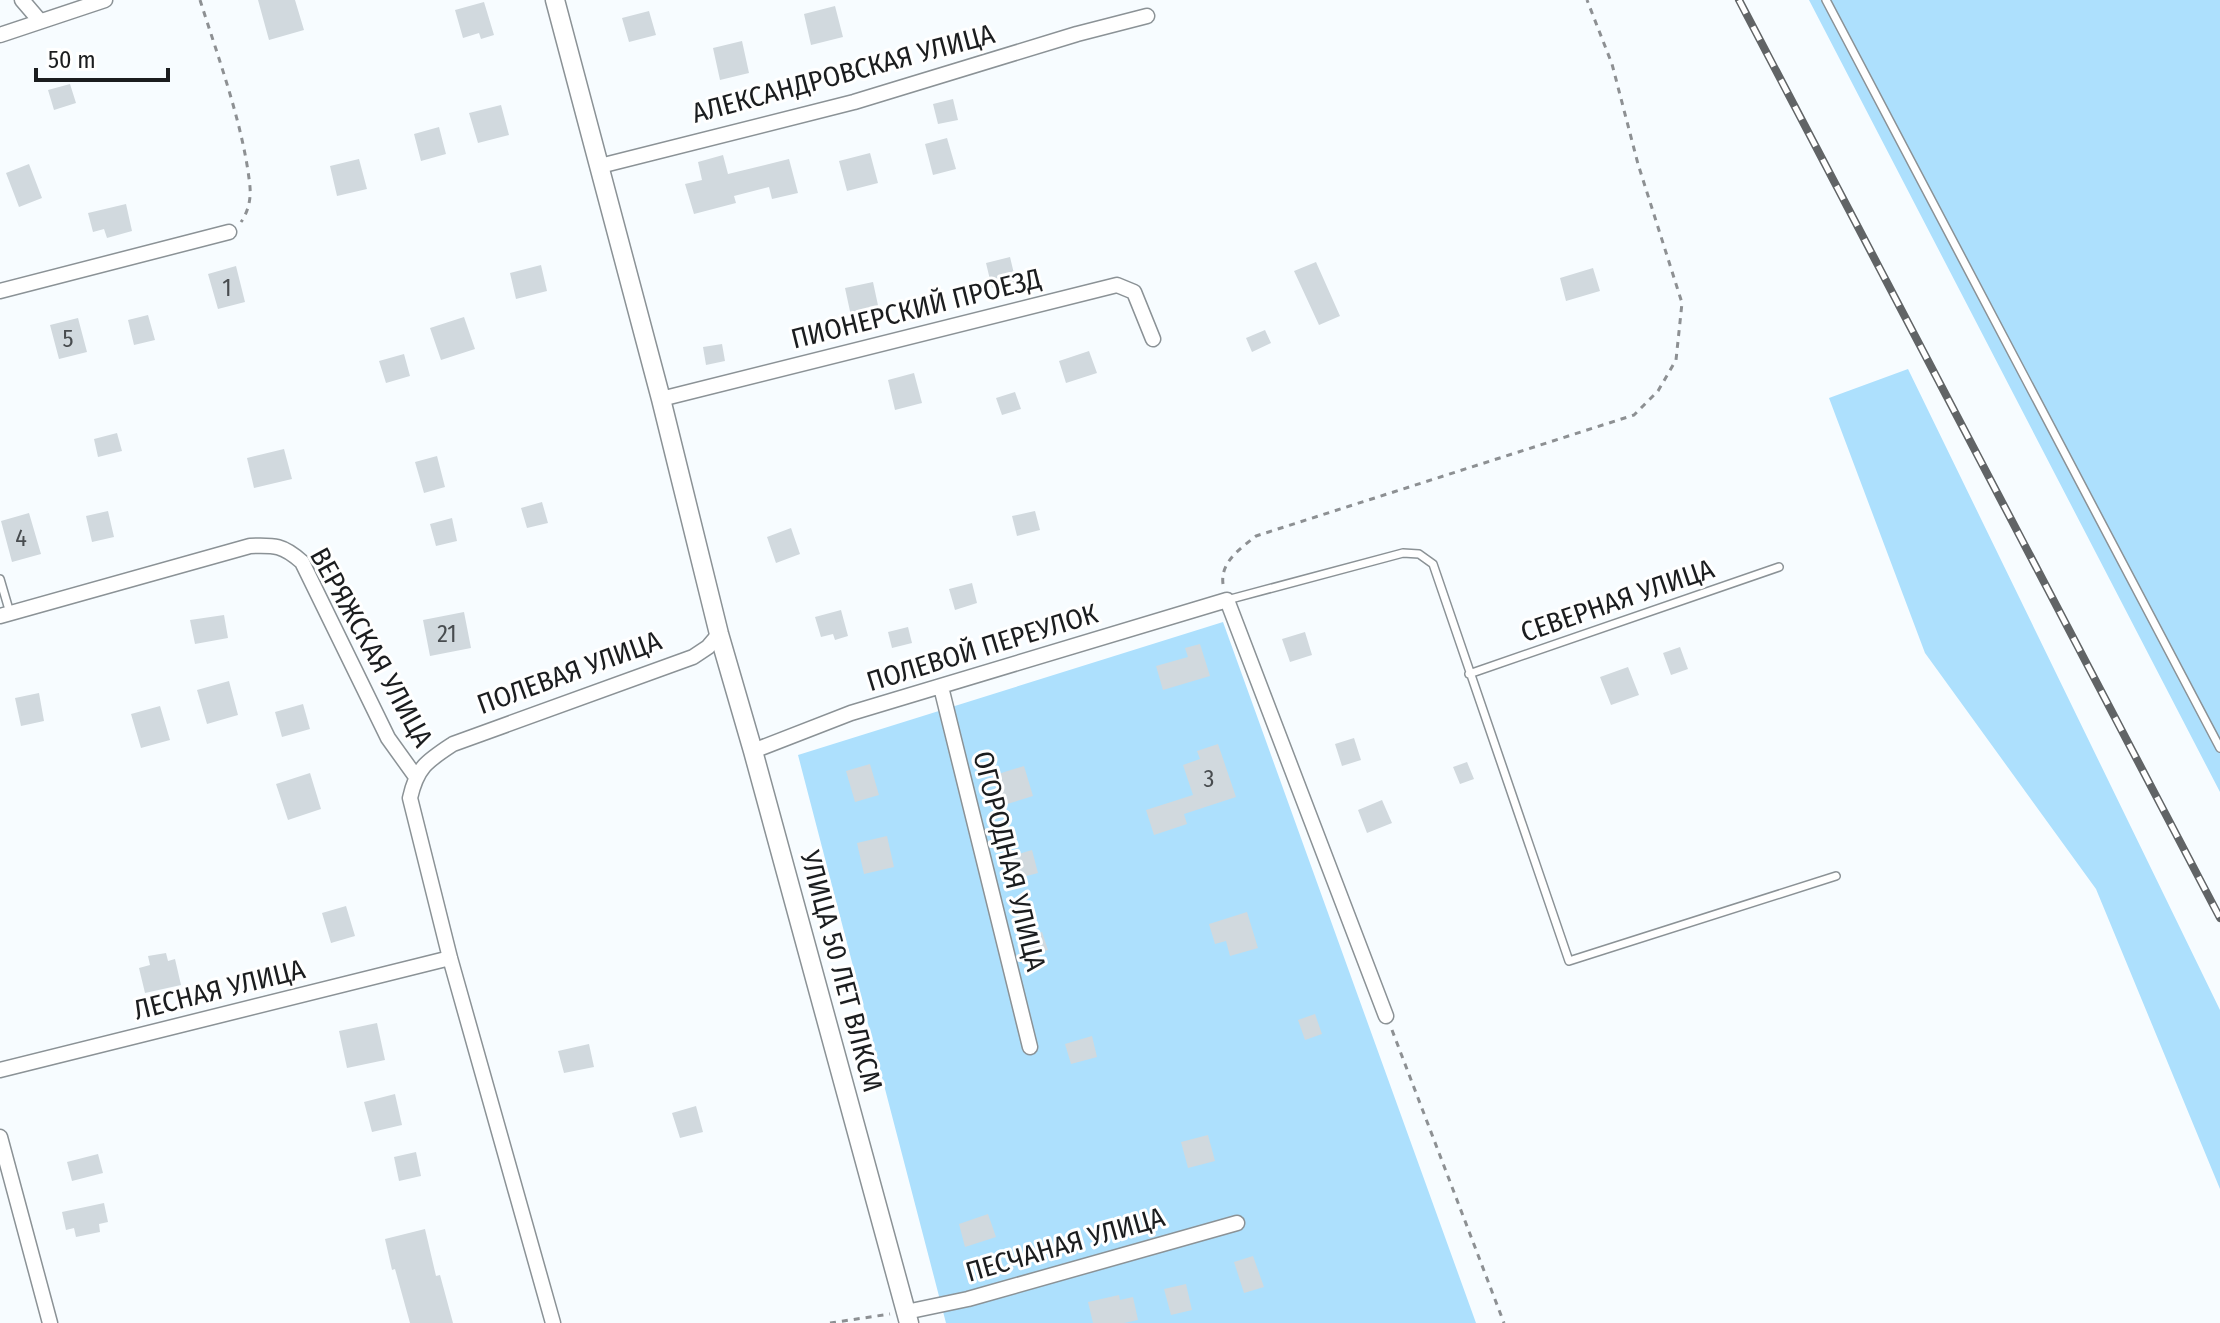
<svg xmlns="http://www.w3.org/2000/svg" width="2220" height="1323" viewBox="0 0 2220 1323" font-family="'Fira Sans Condensed',sans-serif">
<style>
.green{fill:#ade0fd}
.building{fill:#d1d9de}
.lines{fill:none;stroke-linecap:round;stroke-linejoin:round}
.service-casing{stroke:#8b9296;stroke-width:10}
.minor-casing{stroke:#8b9296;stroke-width:17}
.tertiary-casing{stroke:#8b9296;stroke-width:21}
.path{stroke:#8d9093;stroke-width:3;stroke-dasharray:6 6;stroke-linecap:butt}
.service{stroke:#fff;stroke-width:7}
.minor{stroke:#fff;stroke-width:14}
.tertiary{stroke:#fff;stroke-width:18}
.rail-casing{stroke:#616466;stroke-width:8}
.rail{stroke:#fff;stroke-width:5;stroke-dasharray:15;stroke-linecap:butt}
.labels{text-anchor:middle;stroke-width:6;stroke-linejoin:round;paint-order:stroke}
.number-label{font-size:24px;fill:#484c4f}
.street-label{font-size:28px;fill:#1b1d1f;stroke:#fff}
</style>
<rect width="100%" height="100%" fill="#f7fcff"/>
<path class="green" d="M1809 0H2220V792Z
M1908 369 2220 1010V1189L2096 889 1925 653 1829 398Z
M1223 622 1476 1323H946L798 755Z"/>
<path class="building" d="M258 0H295L304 30 269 40Z
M484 2 494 35 481 39 479 33 463 38 455 10Z
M835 6 843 37 811 45 804 14Z
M649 11 656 35 629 42 622 18Z
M742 41 749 73 720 80 713 48Z
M70 84 76 103 54 110 48 90Z
M953 99 958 120 938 124 933 104Z
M501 105 509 135 478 143 469 113Z
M439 127 446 154 421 161 414 134Z
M947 138 956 169 933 175 925 144Z
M870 153 878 183 847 191 839 161Z
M723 155 728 174 789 159 798 193 772 199 769 187 734 196 736 203 694 214 685 184 702 180 698 162Z
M359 159 367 189 337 196 330 166Z
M29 164 42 198 19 207 6 173Z
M126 204 132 231 107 238 104 229 93 232 88 213Z
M1010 257 1016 282 992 288 986 263Z
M1316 262 1340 316 1319 325 1294 271Z
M541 265 547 291 516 299 510 273Z
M236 266 245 302 218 309 208 274Z
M1593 268 1600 291 1566 301 1560 278Z
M873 282 879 310 851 316 845 288Z
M148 315 155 340 134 345 128 320Z
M464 317 475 349 441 360 430 328Z
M78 318 87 352 59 359 50 325Z
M1265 330 1271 343 1252 352 1246 338Z
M722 344 725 361 706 365 703 347Z
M1089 351 1097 373 1066 383 1059 361Z
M404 354 410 376 386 383 379 361Z
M914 373 922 403 895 410 888 380Z
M1015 392 1021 409 1002 415 996 398Z
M117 433 122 451 98 457 94 439Z
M284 449 292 479 254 488 247 458Z
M437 456 445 487 424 493 415 462Z
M542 502 548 523 527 528 521 508Z
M108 511 114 537 92 542 86 516Z
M1035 511 1040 530 1017 536 1012 516Z
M29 513 41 554 12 562 1 521Z
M452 518 457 541 436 546 430 524Z
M791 528 800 554 776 563 767 537Z
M972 583 977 603 955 610 949 589Z
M841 610 848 636 835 640 833 634 821 637 815 617Z
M464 612 471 648 430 656 423 620Z
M224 615 228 638 195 644 190 620Z
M908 627 912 643 892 648 888 632Z
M1305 632 1312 655 1290 662 1282 639Z
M1200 644 1210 676 1163 690 1156 666 1188 657 1185 648Z
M1680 647 1688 669 1671 675 1663 653Z
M1628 667 1639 695 1611 705 1600 677Z
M229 681 238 715 207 724 197 690Z
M39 693 44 721 21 726 15 698Z
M303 704 310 729 282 737 275 712Z
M160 706 170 740 141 748 131 714Z
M1354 738 1361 760 1342 766 1335 744Z
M1218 744 1236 797 1184 814 1187 824 1154 835 1146 810 1193 795 1183 765 1200 759 1197 751Z
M1467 762 1474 779 1460 784 1453 767Z
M870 764 879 795 855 802 846 771Z
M1024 766 1033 796 1004 805 995 775Z
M310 773 321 809 288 820 276 784Z
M1382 800 1392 823 1367 833 1358 810Z
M887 836 894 867 864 874 857 843Z
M1032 850 1038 873 1011 880 1005 858Z
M346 906 355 936 331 943 322 913Z
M1247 912 1258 948 1230 956 1226 941 1215 944 1209 924Z
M1042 932 1048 950 1023 958 1018 940Z
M166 953 168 961 175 959 181 985 145 993 139 968 150 965 148 956Z
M1315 1014 1322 1034 1305 1040 1298 1020Z
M377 1023 385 1060 347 1068 339 1031Z
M1092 1036 1097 1057 1071 1064 1065 1044Z
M589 1044 594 1067 564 1073 558 1051Z
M395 1094 402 1125 372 1132 364 1102Z
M696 1106 703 1132 680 1138 672 1113Z
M1208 1135 1215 1161 1188 1168 1181 1142Z
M416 1152 421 1176 399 1181 394 1157Z
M98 1154 103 1173 72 1181 67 1162Z
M104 1203 108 1222 99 1224 100 1232 76 1237 74 1228 66 1230 62 1212Z
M988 1214 996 1237 965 1247 959 1224Z
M425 1229 436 1276 440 1275 453 1323H410L395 1269 392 1270 385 1239Z
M1253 1256 1264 1287 1244 1293 1234 1262Z
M1186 1284 1192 1310 1171 1315 1164 1289Z
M1119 1295 1120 1300 1133 1297 1138 1320 1124 1323H1093L1088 1302Z"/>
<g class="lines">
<g class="service-casing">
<path id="service" d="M1826 0 2220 748
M0 579 10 613
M1227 600 1403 553 1419 554 1433 564 1569 961 1836 876
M1469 674 1779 567"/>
</g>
<g class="minor-casing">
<path id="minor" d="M22 0 40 21
M0 35 105 0
M600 166 854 102 1077 34 1147 16
M0 291 229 232
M661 399 1117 285 1134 292 1153 339
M0 616 250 546C275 545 283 545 302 562L388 738 416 777
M941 687 1030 1047
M753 751 851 713 1227 600 1386 1016
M0 1070 450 958
M0 1137 50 1323
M906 1312 968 1299 1237 1223
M553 1323 450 958 410 798C417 767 427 761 453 744L693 657 708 647 719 634"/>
</g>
<g class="tertiary-casing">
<path id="tertiary" d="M555 0 661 399 719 634 753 751 909 1323"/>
</g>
<path class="path" d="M200 0C218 57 244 127 250 187 251 200 248 212 241 222
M1223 584C1220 562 1241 548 1256 536L1634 415 1658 391 1676 360 1682 303 1638 164 1612 64 1587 0
M1392 1030 1504 1323
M830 1323 890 1314"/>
<use href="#service" class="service"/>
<use href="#minor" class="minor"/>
<use href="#tertiary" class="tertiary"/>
<g class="rail-casing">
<path id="rail" d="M1739 0 2220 918"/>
</g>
<use href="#rail" class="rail"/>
</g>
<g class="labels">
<g class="number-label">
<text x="227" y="296">1</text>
<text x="68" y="347">5</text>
<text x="21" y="546">4</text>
<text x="447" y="642">21</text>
<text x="1209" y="787">3</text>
</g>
<g class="street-label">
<text transform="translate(843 73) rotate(-15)" y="10">АЛЕКСАНДРОВСКАЯ УЛИЦА</text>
<text transform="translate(916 308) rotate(-14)" y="10">ПИОНЕРСКИЙ ПРОЕЗД</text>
<text transform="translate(1617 600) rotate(-19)" y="10">СЕВЕРНАЯ УЛИЦА</text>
<text transform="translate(372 647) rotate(61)" y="10">ВЕРЯЖСКАЯ УЛИЦА</text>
<text transform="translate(982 647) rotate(-17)" y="10">ПОЛЕВОЙ ПЕРЕУЛОК</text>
<text transform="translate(569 672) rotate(-20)" y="10">ПОЛЕВАЯ УЛИЦА</text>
<text transform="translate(1010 861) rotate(76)" y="10">ОГОРОДНАЯ УЛИЦА</text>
<text transform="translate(842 971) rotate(75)" y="10">УЛИЦА 50 ЛЕТ ВЛКСМ</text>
<text transform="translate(219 989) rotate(-14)" y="10">ЛЕСНАЯ УЛИЦА</text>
<text transform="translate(1065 1244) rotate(-16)" y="10">ПЕСЧАНАЯ УЛИЦА</text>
</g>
</g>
<path d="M36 68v12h132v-12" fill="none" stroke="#1b1d1f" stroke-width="4"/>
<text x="48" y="68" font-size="24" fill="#1b1d1f" stroke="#ffffff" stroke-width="6" paint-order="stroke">50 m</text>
</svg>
